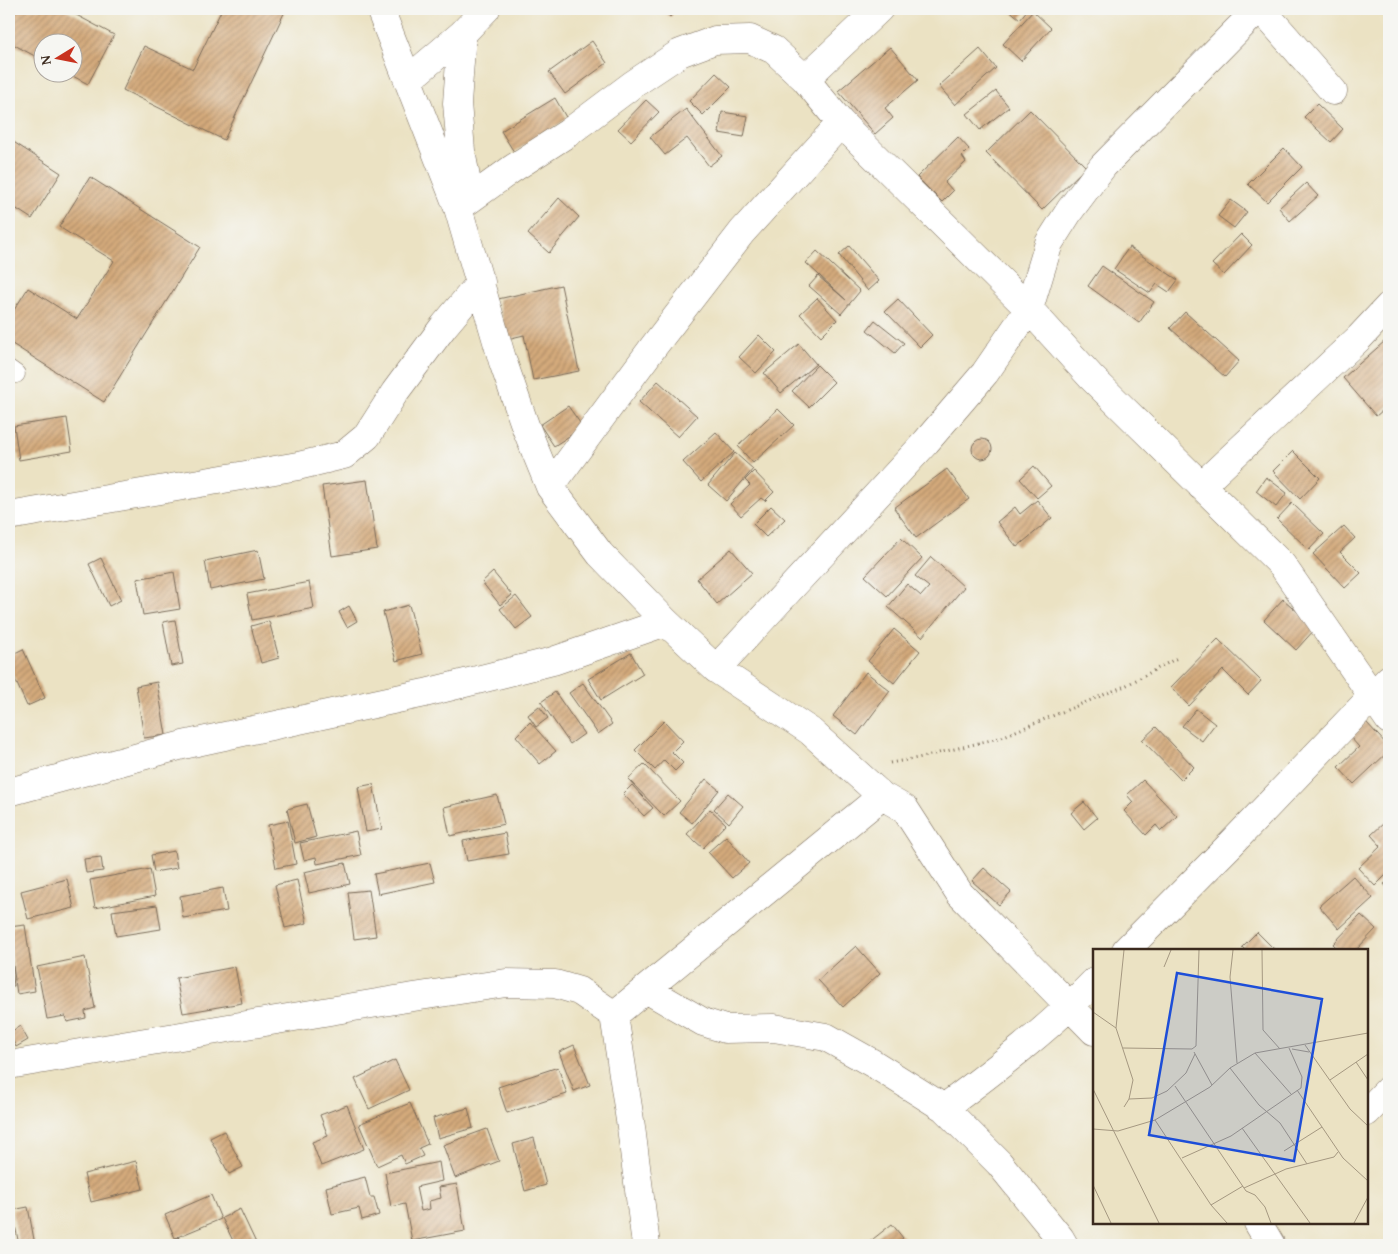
<svg xmlns="http://www.w3.org/2000/svg" width="1398" height="1254" viewBox="0 0 1398 1254" font-family="'Gentium Book Plus',serif">
<style>
.building{fill:url(#building-hatch)}
.lines{fill:none;stroke-linecap:round;stroke-linejoin:round}
.lane-casing{stroke:#796a58;stroke-width:19}
.street-casing{stroke:#796a58;stroke-width:29}
.path{stroke:#796a58;stroke-width:3;stroke-dasharray:1 4;stroke-linecap:butt}
.lane{stroke:#fff;stroke-width:18}
.street{stroke:#fff;stroke-width:28}
.inset-road{fill:none;stroke:#a59881;stroke-width:1}
.view{fill:#1d4ed8;fill-opacity:0.15;stroke:#1d4ed8;stroke-width:2.5}
.inset-edge{fill:none;stroke:#3b2a1e;stroke-width:2.5}
</style>
<defs>
<pattern id="building-hatch" width="6" height="6" patternUnits="userSpaceOnUse" patternTransform="scale(1.25)"><rect width="6" height="6" fill="#d4aa7c"/><path d="M-1 1l2-2M0 6l6-6M5 7l2-2" fill="none" stroke="#ad8b65"/></pattern>
</defs>
<rect width="100%" height="100%" fill="#f6f6f2"/>
<filter id="ink" filterUnits="userSpaceOnUse"><feTurbulence type="fractalNoise" baseFrequency=".02" numOctaves="2"/><feDisplacementMap in="SourceGraphic" scale="10" xChannelSelector="R" yChannelSelector="G"/><feConvolveMatrix kernelMatrix="1 2 1 2 8 2 1 2 1" color-interpolation-filters="sRGB"/></filter>
<filter id="wash" filterUnits="userSpaceOnUse"><feTurbulence type="fractalNoise" baseFrequency=".0096" numOctaves="4" result="noise"/><feDisplacementMap in="SourceGraphic" scale="20" xChannelSelector="R" yChannelSelector="G"/><feGaussianBlur stdDeviation="1.12" result="paint"/><feColorMatrix in="noise" values="0 0 0 0 0 0 0 0 0 0 0 0 0 0 0 0 0 1.4 0 .05"/><feComposite in="paint" operator="in"/></filter>
<g filter="url(#wash)">
<rect width="100%" height="100%" fill="#ebe2c3"/>
<g id="blocks">
<path class="building" d="M9 9H65L114 35 88 84 65 72H72V42H42V60L9 42Z
M222 9H286L224 140 123 90 144 46 193 69Z
M662 9H678L670 17Z
M1008 9H1028L1020 19Z
M1033 11 1051 28 1021 61 1003 44Z
M592 41 607 63 565 94 549 72Z
M890 47 918 80 885 108 893 118 875 134 838 91Z
M980 49 996 68 955 105 939 86Z
M716 73 731 87 703 115 689 101Z
M996 91 1009 107 980 130 967 114Z
M555 98 567 119 514 152 501 131Z
M646 100 659 112 631 141 618 129Z
M1317 104 1343 129 1331 142 1304 117Z
M686 109 722 156 709 166 687 138 665 155 650 137Z
M1030 110 1086 167 1042 210 986 153Z
M722 112 748 116 744 137 719 133Z
M958 137 969 149 962 156 966 162 945 182 953 191 942 202 917 177Z
M9 139 61 173 32 219 9 204Z
M1284 148 1302 167 1267 202 1248 184Z
M90 177 200 247 104 402 9 342V318L28 288 77 319 114 261 59 227Z
M1306 183 1318 196 1290 221 1279 208Z
M559 198 579 217 549 253 528 234Z
M1231 200 1247 212 1234 228 1218 216Z
M1241 234 1252 245 1224 275 1212 264Z
M849 246 879 281 868 291 839 255Z
M1129 247 1178 280 1169 292 1157 284 1150 293 1114 269Z
M817 251 860 291 841 314 809 286 818 276 846 300 806 263Z
M1102 266 1154 302 1139 323 1088 286Z
M561 285 579 371 533 380 524 335 507 339 498 299Z
M817 298 837 320 821 336 800 314Z
M898 299 932 335 920 347 885 311Z
M1185 312 1239 361 1225 377 1170 328Z
M875 320 904 343 895 353 867 330Z
M759 335 776 352 756 373 739 357Z
M1385 341 1389 346V405L1376 416 1343 378Z
M799 344 816 364 781 393 764 373Z
M817 365 834 382 809 407 792 391Z
M658 381 697 416 678 437 639 402Z
M568 406 583 427 554 446 540 425Z
M778 409 794 425 753 463 738 446Z
M67 418 72 451 19 460 14 426Z
M716 432 734 452 701 482 683 462Z
M972 449a10 10 0 1 1 20 0a10 10 0 1 1-20 0Z
M1293 451 1320 478 1300 499 1273 471Z
M735 453 753 469 726 501 708 485Z
M1034 466 1051 486 1037 498 1020 479Z
M947 469 969 499 916 538 894 508Z
M754 471 774 492 765 501 761 498 741 516 730 504 750 485 745 480Z
M1266 477 1287 493 1276 507 1256 491Z
M367 480 377 549 332 556 322 486Z
M1037 500 1052 518 1017 547 997 522 1015 507 1020 514Z
M1292 503 1324 534 1309 550 1277 519Z
M771 506 785 519 766 537 753 524Z
M1344 526 1355 538 1340 552 1361 573 1345 588 1313 554Z
M901 538 922 558 887 596 865 576Z
M731 549 752 573 717 604 697 579Z
M258 550 264 579 210 590 205 561Z
M931 557 964 587 922 637 888 607 907 584 921 596 929 587 915 576Z
M101 558 121 600 109 606 89 564Z
M174 572 180 609 143 615 137 579Z
M493 572 512 595 500 605 482 582Z
M309 582 314 608 252 620 247 594Z
M516 596 532 617 516 629 500 609Z
M1283 599 1316 628 1296 650 1264 620Z
M409 605 422 654 396 661 383 612Z
M349 606 357 621 347 627 339 612Z
M175 620 183 664 171 666 163 622Z
M269 621 279 658 261 663 251 626Z
M894 629 920 651 894 683 868 661Z
M1218 639 1261 681 1248 695 1223 670 1189 706 1171 687Z
M23 649 45 698 27 706 9 666V656Z
M631 653 643 674 601 700 588 679Z
M866 672 890 691 857 735 833 716Z
M157 682 166 735 144 738 136 686Z
M583 683 612 724 598 734 569 693Z
M555 692 584 734 570 744 541 702Z
M539 706 548 718 536 727 528 715Z
M1196 709 1215 724 1202 741 1182 726Z
M664 721 683 741 672 752 683 763 675 771 664 760 655 770 635 750Z
M530 722 556 751 540 764 516 736Z
M1366 722 1389 747V751L1354 784 1338 767 1359 747 1350 737Z
M1156 727 1194 767 1181 780 1142 740Z
M644 764 680 801 664 816 628 779Z
M706 779 719 790 692 823 679 812Z
M1143 780 1177 816 1161 831 1156 825 1146 835 1124 811 1133 802 1127 795Z
M373 784 382 829 366 832 358 787Z
M632 785 653 808 644 816 623 794Z
M728 793 743 806 729 823 714 809Z
M497 795 504 824 450 836 444 807Z
M1084 802 1097 818 1084 829 1071 813Z
M307 804 316 837 295 843 287 809Z
M710 809 726 824 703 848 687 834Z
M288 821 296 864 276 868 268 825Z
M1384 823 1389 828V872L1375 886 1358 868 1381 846 1371 835Z
M356 831 361 855 317 864 316 857 304 860 300 843Z
M505 833 509 854 467 861 463 841Z
M726 836 749 863 732 878 708 852Z
M174 851 177 868 154 872 151 855Z
M101 857 103 871 86 873 84 859Z
M345 863 350 884 309 893 304 872Z
M430 863 435 882 378 894 374 874Z
M984 868 1011 892 999 905 972 881Z
M150 869 155 896 95 908 90 880Z
M1353 876 1373 898 1339 929 1319 906Z
M67 879 74 908 28 919 21 891Z
M297 880 307 923 285 928 275 885Z
M1389 880V890L1384 884Z
M223 888 227 911 183 918 180 896Z
M369 890 376 936 354 939 348 892Z
M157 905 161 929 116 936 112 911Z
M1361 915 1376 929 1356 950H1339L1333 944Z
M25 925 35 991 17 994 9 937V927Z
M1257 932 1275 950H1245L1242 947Z
M856 946 880 973 843 1007 818 980Z
M85 957 95 1008 85 1011 86 1018 67 1022 65 1016 47 1019 37 967Z
M9 962H11L14 986H9Z
M235 967 242 1003 183 1013 176 978Z
M20 1026 28 1040 16 1047 9 1033Z
M574 1045 590 1085 574 1091 559 1052Z
M395 1060 409 1090 369 1109 355 1079Z
M558 1067 567 1094 507 1113 498 1087Z
M410 1103 428 1144 419 1148 423 1156 405 1164 401 1155 377 1166 359 1124Z
M347 1105 364 1149 321 1166 312 1142 328 1136 320 1115Z
M468 1108 473 1128 438 1138 433 1118Z
M487 1129 499 1161 455 1178 443 1145Z
M224 1131 243 1167 229 1174 210 1138Z
M534 1138 546 1185 525 1191 513 1144Z
M136 1161 143 1189 91 1202 84 1174Z
M439 1162 442 1181 416 1187 421 1211 430 1209 429 1201 441 1198 439 1187 457 1184 465 1231 412 1241 405 1204 391 1207 385 1173Z
M365 1177 370 1197H374L379 1215 362 1220 359 1208 332 1214 326 1187Z
M211 1195 221 1219 175 1238 165 1215Z
M28 1207 35 1245H19L12 1210Z
M240 1209 257 1245H235L222 1218Z
M892 1224 903 1238 894 1245H870L868 1243Z
M178 1237 185 1245H170Z"/>
</g>
</g>
<g filter="url(#ink)">
<use href="#blocks" fill-opacity="0" stroke="#796a58" stroke-width="1"/>
<g class="lines">
<g class="lane-casing">
<path id="lane" d="M9 369 16 374"/>
</g>
<g class="street-casing">
<path id="street" d="M380 9 458 208 503 362 526 428 550 487 600 554 666 622 716 669 810 731 882 796 905 809 960 894 1094 1031
M1261 9 1333 91
M462 34 457 103 461 151 470 199
M805 79 879 9
M408 80 462 34 486 9
M458 208 512 169 568 133 632 85 680 53 715 40 750 39 774 50 805 79 841 123 1029 309 1091 377 1282 565 1389 720
M1201 486 1359 338 1389 306
M550 487 654 346 742 232 841 123
M9 516 298 466 344 455 367 436 395 392 444 326 481 282
M716 669 926 442 985 373 1029 309 1049 243 1070 210 1103 166 1258 9
M9 792 183 745 425 693 553 661 666 622
M1126 950 1231 844 1389 679
M646 989 703 1022 725 1029 774 1028 826 1037 874 1064 944 1108 999 1163 1060 1238 1064 1245
M614 1015 882 796
M9 1065 407 998 506 983 555 984 579 991 614 1015 631 1127 646 1245
M944 1108C996 1069 1049 1029 1094 982
M1367 1112 1389 1089
M1258 1223 1271 1245"/>
</g>
<path class="path" d="M890 763 918 758 999 738 1125 686 1177 658"/>
<use href="#lane" class="lane"/>
<use href="#street" class="street"/>
</g>
</g>
<g transform="translate(1093 949)">
<rect width="275" height="275" fill="#ebe2c3"/>
<path class="inset-road" d="M31 1 23 79 40 131 36 150 31 158M140 1 137 28 144 114M169 1 170 81 187 100M71 18 78 1M0 63 23 79M212 96 257 160 275 177M30 99 99 100 103 97 106 1M199 100 216 103M101 103 119 136M162 104 198 145M263 113 275 131M137 119 166 156 187 174 214 215M237 131 275 105M82 137 153 242 162 246 172 258 178 274M0 140 66 274M204 141 250 209 275 232M36 150 59 149 74 142 93 124 102 105M62 171 118 256M149 179 217 274M0 180 25 182 62 171 117 138 137 119 162 104 275 84M191 202 229 178M89 209 138 187 208 139 209 128 196 99M0 236 18 274M151 239 193 220 241 208 245 203M134 274 118 256 150 237M261 274 275 248"/>
<path class="view" d="M84 24 229 50 201 212 56 186Z"/>
<rect width="275" height="275" class="inset-edge"/>
</g>
<rect width="1398" height="1254" fill="none" stroke="#f6f6f2" stroke-width="30"/>
<g transform="translate(58 58) rotate(260)"><circle r="24" fill="#f6f6f2" stroke="#aba49d"/>
<path d="M0-4L9 19L0 12L-9 19Z" fill="#c8321e"/>
<text y="-8" font-size="14" font-weight="bold" text-anchor="middle" fill="#3b2a1e">N</text>
</g>
</svg>
